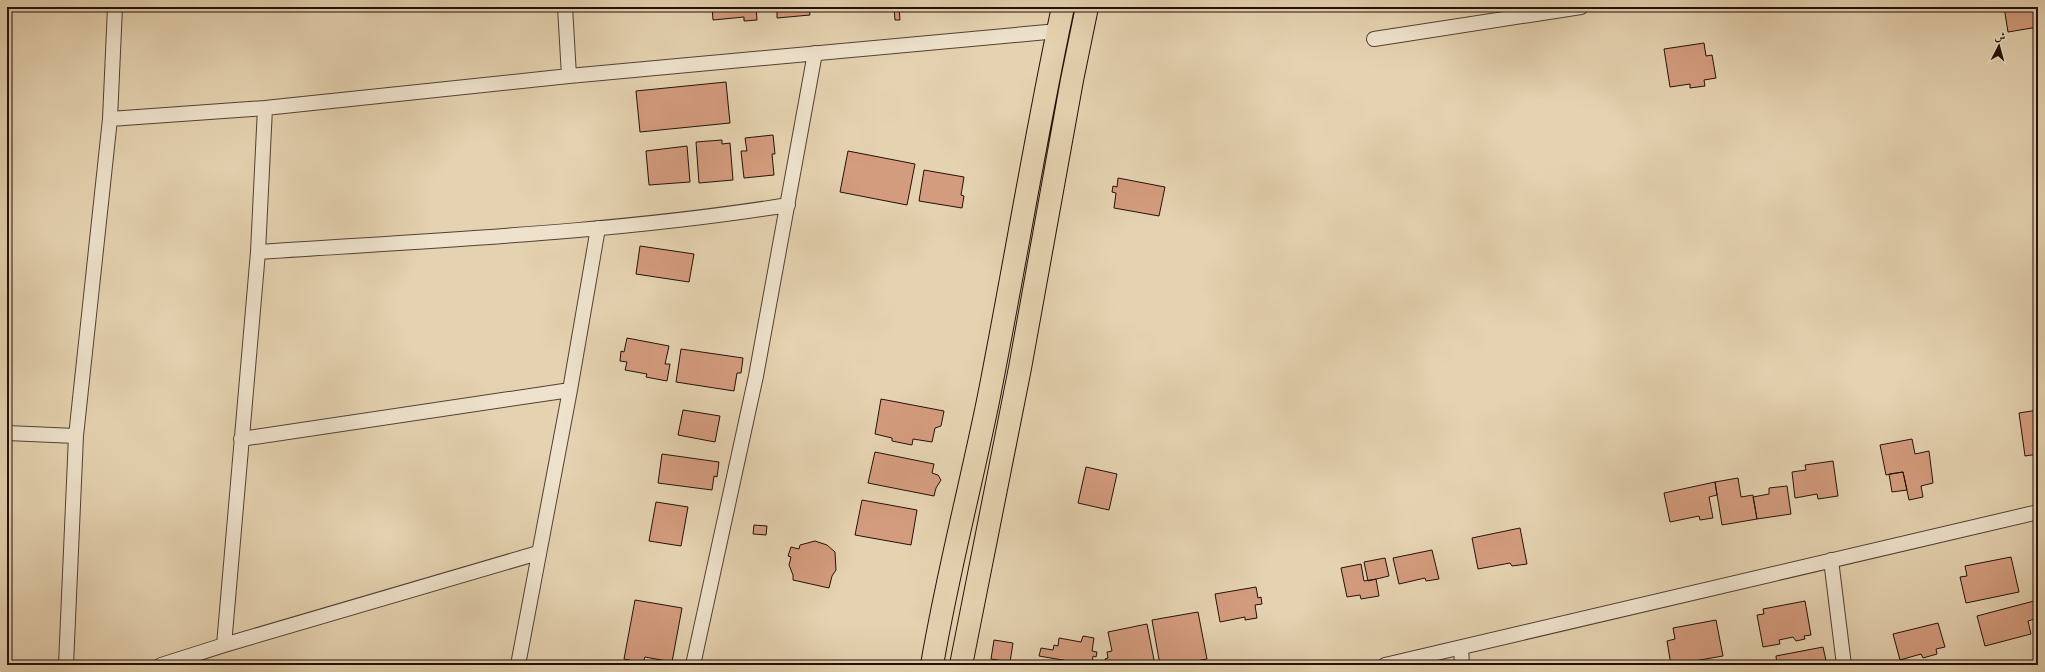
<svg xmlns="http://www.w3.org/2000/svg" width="2045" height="672" viewBox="0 0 2045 672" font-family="'Libre Caslon Text',Amiri,serif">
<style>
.building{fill:#d49c7e;stroke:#241009}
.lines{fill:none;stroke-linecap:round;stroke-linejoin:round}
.street-casing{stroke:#544033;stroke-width:16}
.primary-casing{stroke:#241009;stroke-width:24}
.street{stroke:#eee2cc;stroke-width:14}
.primary{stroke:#e5d2b0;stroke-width:22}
</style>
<rect width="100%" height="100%" fill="#e5d2b0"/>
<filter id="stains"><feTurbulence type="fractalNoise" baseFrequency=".005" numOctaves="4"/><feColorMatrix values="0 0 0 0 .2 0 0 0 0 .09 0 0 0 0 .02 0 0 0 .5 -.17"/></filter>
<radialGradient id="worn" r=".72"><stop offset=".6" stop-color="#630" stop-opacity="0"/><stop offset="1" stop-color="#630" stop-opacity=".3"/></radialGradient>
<path class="building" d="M712 7H756L757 20 744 21V17L713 20Z
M777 7H809L810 15 777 18Z
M880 7H906H899L900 20H895L894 8 880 9Z
M2004 7H2038V27L2008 32Z
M1704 43 1706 56 1712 55 1716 78 1704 80 1705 86 1690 88V84L1670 87 1664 49Z
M726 82 730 123 640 132 636 91Z
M773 135 775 154H772L774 175 744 178 741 151H747L745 138Z
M722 140V144L730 143 733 180 699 183 696 142Z
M687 146 690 182 649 185 646 151Z
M848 151 915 164 907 205 840 192Z
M924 170 964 177 961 195 964 196 962 208 919 201Z
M1118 178 1165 187 1159 216 1114 208 1116 193 1112 192 1113 186 1117 187Z
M640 246 694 254 689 282 636 274Z
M627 338 669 346 665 364H670L667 381 646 377 647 374 625 370 627 362 620 361 621 351 624 352Z
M681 349 743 358 741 373H737L734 391 676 382Z
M881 399 944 411 941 426 935 428 932 442 913 439 912 445 892 441V438L875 434Z
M683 410 720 416 715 442 678 435Z
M2038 410V454L2025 456 2019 413Z
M1912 439 1915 454 1929 451 1933 483 1921 486 1923 497 1909 500 1903 472 1886 475 1880 445Z
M875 452 934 464 932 473 938 475 941 480 936 488 934 496 868 483Z
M662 454 719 462 717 477 714 476 712 490 658 483Z
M1833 461 1838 496 1818 499 1817 494 1795 498 1792 472 1806 470 1805 465Z
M1086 467 1117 474 1109 510 1078 503Z
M1903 472 1907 490 1892 492 1889 474Z
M1738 478 1741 497 1753 495 1757 519 1722 525 1715 482Z
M1715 482 1717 495 1709 497 1713 518 1700 520 1699 516 1670 522 1664 493Z
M1787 486 1791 514 1757 519 1753 497 1769 494V488Z
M862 500 917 510 911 545 855 535Z
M656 502 688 507 681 546 649 541Z
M754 525 767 526 766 535 753 534Z
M1520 528 1527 564 1512 566 1510 563 1478 569 1472 538Z
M815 541 827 545 835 552 836 570 832 576 829 588 793 580V575L789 565 791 557 788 556 791 547 799 549 800 545Z
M1432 550 1439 579 1426 581 1425 578 1399 584 1393 558Z
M2011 557 2019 592 1966 603 1960 577 1967 576 1965 566Z
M1385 558 1389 576 1368 581 1364 562Z
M1361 564 1364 581 1376 579 1379 596 1361 599 1360 595 1347 597 1341 568Z
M1256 587 1258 598 1261 597 1262 604 1255 605 1257 618 1245 620V617L1220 622 1215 594Z
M635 600 682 608 672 662 645 657 643 663 624 659Z
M1805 601 1811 635 1804 636 1805 639 1796 641 1793 637 1779 640 1780 644 1763 647 1757 615 1764 614 1763 609Z
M2034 601 2038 618 2028 621 2031 634 1985 646 1977 616Z
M1198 612 1207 659 1175 665H1160L1152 620Z
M1716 620 1723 656 1671 665 1667 641 1675 639 1673 628Z
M1938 623 1945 647 1936 649 1937 654 1923 658 1921 654 1900 660 1893 634Z
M1147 624 1155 665H1106L1105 659 1108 658 1107 652 1112 651 1108 632Z
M1083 636 1094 638 1092 651 1097 652 1096 657 1093 656 1092 665 1039 656 1041 648 1053 650 1054 645 1058 646 1059 638 1081 642Z
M994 640 1013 643 1010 662 991 659Z
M1823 647 1827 665H1777L1776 656Z"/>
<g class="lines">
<g class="street-casing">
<path id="street" d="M565 7 569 76
M1374 39 1581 7
M110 119 265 108 569 76 1058 31
M258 252C435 240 613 233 788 205
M7 433 76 436
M241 439 570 390
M1831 560 1844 665
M224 645 258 252 265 108
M1461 648 1462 665
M66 665 76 436 110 119 115 7
M161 665 224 645 538 553
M518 665 570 390 598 228
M693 665 756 376 815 53
M1385 665 2038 512"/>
</g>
<g class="primary-casing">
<path id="primary" d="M932 665C947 576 970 489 988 401 1014 270 1035 138 1063 7
M961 665 1020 368 1072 80 1087 7"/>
</g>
<use href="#street" class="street"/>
<use href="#primary" class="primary"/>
</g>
<rect width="2045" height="672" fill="none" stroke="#e5d2b0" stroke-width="24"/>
<rect x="8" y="8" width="2029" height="656" fill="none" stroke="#241009" stroke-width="2"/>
<rect x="12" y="12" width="2021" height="648" fill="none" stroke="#241009"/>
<g transform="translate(1999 46) rotate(6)" stroke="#eee2cc" stroke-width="3" paint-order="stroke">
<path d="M0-3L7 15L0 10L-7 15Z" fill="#241009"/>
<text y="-6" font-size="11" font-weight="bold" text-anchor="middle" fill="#241009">ش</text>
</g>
<rect width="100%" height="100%" filter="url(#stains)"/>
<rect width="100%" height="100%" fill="url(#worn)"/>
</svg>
